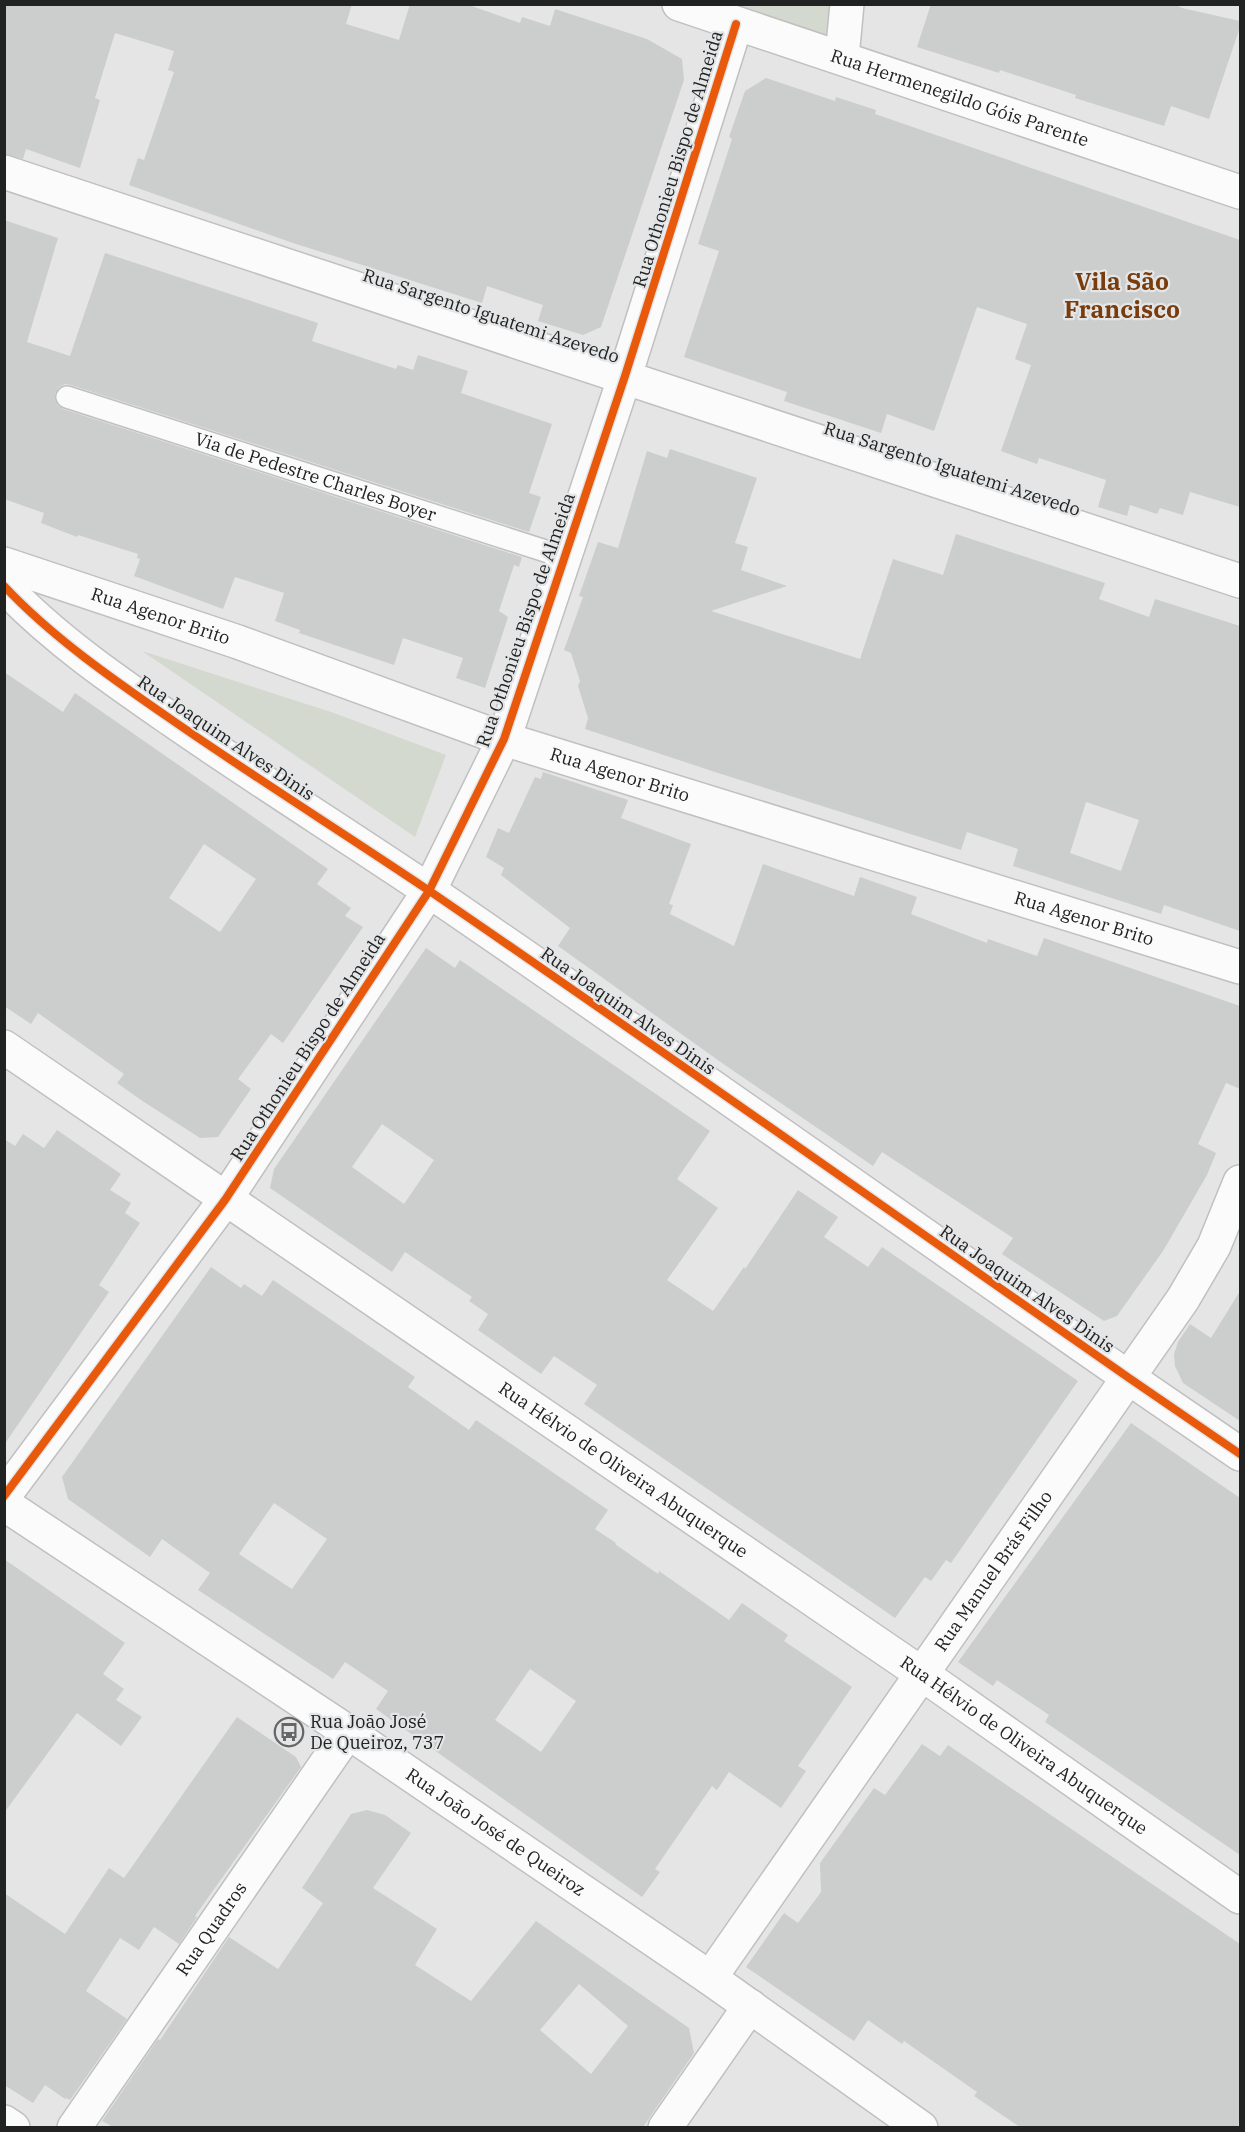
<svg xmlns="http://www.w3.org/2000/svg" width="1245" height="2132" viewBox="0 0 1245 2132" font-family="'IBM Plex Serif',serif">
<style>
.green{fill:#d3d9ce}
.building{fill:#cccdcd;fill-rule:evenodd}
.lines{fill:none;stroke-linecap:round;stroke-linejoin:round}
.lane-casing{stroke:#c0c0c1;stroke-width:24}
.street-casing{stroke:#c0c0c1;stroke-width:36}
.secondary-casing{stroke:#c0c0c1;stroke-width:36}
.lane{stroke:#fbfbfb;stroke-width:21}
.street{stroke:#fbfbfb;stroke-width:33}
.secondary{stroke:#fbfbfb;stroke-width:33}
.cycleway-casing{stroke:#e4e5e7;stroke-width:11}
.cycleway{stroke:#e8590c;stroke-width:8}
.labels{text-anchor:middle;stroke-width:4.5;stroke-linejoin:round;paint-order:stroke}
.street-label{font-size:18px;fill:#212222;stroke:#e4e5e7}
.poi-label{font-size:18px;fill:#212222;stroke:#e4e5e7;text-anchor:start}
.district-label{font-size:24px;font-weight:bold;fill:#783c0d;stroke:#e4e5e7}
</style>
<rect width="100%" height="100%" fill="#e5e5e6"/>
<path class="green" d="M699 5H840L837 48Z
M142 651 334 713 446 755 415 837Z"/>
<path class="building" d="M4 4H352L346 24 399 40 410 4H466L520 23 522 17 550 26 555 9 647 39 682 59 684 80 601 327 583 335 538 321 543 305 487 286 482 303 293 243 129 185 138 158 144 160 174 72 168 70 174 51 115 33 95 98 100 100 80 168 26 149 23 159 4 154Z
M931 4H1174L1182 8 1240 21V27L1209 119 1171 106 1164 126 1075 98 1076 95 1000 70 999 73 917 47Z
M766 78 835 101 836 97 876 110 875 114 1240 240V507L1190 492 1183 515 1160 508 1157 514 1130 505 1127 516 1098 507 1106 480 1039 458 1037 464 1001 451 1031 365 1015 359 1027 324 977 307 934 431 887 414 881 433 784 401 787 392 684 357 719 251 698 244 732 139 729 137 745 91Z
M4 220 58 238 27 342 70 356 105 253 318 323 312 341 396 369 398 365 413 370 418 355 468 371 461 393 552 424 529 493 541 497 529 532 71 385 65 384 59 387 55 394 57 405 63 409 522 557 519 567 514 565 499 611 508 617 485 688 456 678 463 658 403 638 394 665 299 633 300 630 275 621 284 593 235 577 223 609 134 576 140 559 137 558 138 554 78 535 77 537 41 523 44 513 4 499Z
M670 449 757 478 735 543 748 547 741 570 787 586 711 611 860 659 893 559 943 575 956 534 1105 583 1099 599 1149 617 1155 599 1240 626V931L1164 905 1161 914 1013 866 1018 849 967 832 961 850 715 772 585 729 588 718 578 686 580 681 571 653 564 650 583 597 579 596 598 542 618 548 647 451 667 458ZM1086 802 1139 820 1121 871 1070 853Z
M4 672 63 712 75 693 308 855 328 869 317 884 351 908 345 916 363 927 283 1043 271 1034 238 1079 251 1089 218 1137 200 1138 141 1100 117 1083 124 1074 38 1013 31 1024 4 1006ZM204 844 256 879 220 932 169 898Z
M543 772 628 800 621 818 691 844 669 904 673 905 670 914 734 946 763 864 854 896 860 877 917 897 911 914 987 943 988 939 1037 956 1044 938 1240 1006V1089L1226 1083 1198 1144 1216 1153 1207 1175 1163 1251 1117 1316 1104 1321 1002 1254 1013 1238 882 1152 873 1166 722 1063 558 946 570 928 501 875 504 868 486 857 498 828 509 833 535 777 541 779Z
M426 948 455 968 460 960 710 1131 677 1179 718 1208 667 1280 713 1311 744 1267 745 1269 798 1190 838 1217 824 1237 868 1267 882 1247 1078 1381 951 1563 946 1560 931 1581 925 1577 895 1618 584 1404 597 1385 554 1356 541 1374 478 1330 488 1314 469 1301 472 1297 405 1252 392 1272 270 1188 274 1169ZM382 1124 434 1160 404 1204 352 1167Z
M57 1130 121 1174 110 1190 131 1203 125 1213 140 1223 99 1285 109 1292 4 1445V1139L15 1146 23 1134 44 1148Z
M211 1267 241 1288 244 1284 262 1296 273 1280 415 1377 408 1387 469 1430 476 1420 608 1510 595 1529 616 1543 615 1544 658 1574 659 1571 729 1620 742 1603 788 1635 784 1641 852 1687 798 1766 806 1771 781 1808 729 1772 717 1790 712 1786 655 1869 660 1872 642 1897 376 1709 388 1691 345 1662 333 1679 198 1590 210 1573 162 1539 150 1557 68 1499 62 1477ZM274 1503 327 1539 292 1589 239 1554ZM530 1669 576 1701 541 1752 495 1720Z
M1240 1291V1421L1183 1383 1175 1366 1174 1354 1178 1342 1190 1324 1211 1338Z
M1131 1423 1240 1498V1855L1045 1722 1049 1715 997 1680 993 1686 958 1662Z
M4 1559 125 1643 103 1674 124 1689 116 1700 142 1717 121 1746 77 1713 4 1813Z
M237 1717 296 1757 301 1767 195 1916 197 1917 179 1944 154 1927 139 1950 120 1938 86 1991 127 2019 70 2100 66 2098 65 2099 45 2085 33 2103 4 2085V1893L65 1934 109 1868 124 1878Z
M922 1744 940 1756 948 1745 1240 1944V2114L1238 2127H1020L974 2096 977 2092 904 2041 902 2044 868 2020 854 2041 746 1967 784 1913 798 1923 821 1892 820 1863 874 1788 885 1795Z
M367 1810 385 1815 411 1833 373 1888 437 1929 415 1965 471 2001 536 1921 689 2028 694 2053 643 2127H113L102 2121 158 2039 160 2040 229 1937 278 1969 323 1903 302 1888 351 1814ZM579 1984 628 2026 591 2074 540 2030Z"/>
<g class="lines">
<g class="lane-casing">
<g id="lane">
<path id="s1" d="M67 397 564 557"/>
</g>
</g>
<g class="street-casing">
<g id="street">
<path id="s2" d="M679 4 1240 192"/>
<path d="M842 57 847 4"/>
<path d="M4 172 1240 581"/>
<path id="s3" d="M4 564 238 642 504 739 1240 967"/>
<path d="M4 586C53 638 114 680 172 720 257 779 345 834 431 892 665 1052 896 1216 1129 1378L1240 1454"/>
<path id="s4" d="M4 1047 922 1674 1240 1897"/>
<path d="M4 1496 225 1200 429 891 504 739 625 376 736 24"/>
<path id="s5" d="M710 1978 1183 1299 1214 1246 1240 1182"/>
<path d="M4 2122 13 2128"/>
<path id="s6" d="M74 2128 348 1732"/>
<path d="M665 2128 750 2006"/>
</g>
</g>
<g class="secondary-casing">
<g id="secondary">
<path id="s7" d="M4 1504 348 1732 710 1978 921 2128"/>
</g>
</g>
<use href="#lane" class="lane"/>
<use href="#street" class="street"/>
<use href="#secondary" class="secondary"/>
<g class="cycleway-casing">
<path id="cycleway" d="M4 586C53 638 114 680 172 720 257 779 345 834 431 892 665 1052 896 1216 1129 1378L1240 1454
M4 1496 225 1200 429 891 504 739 625 376 736 24"/>
</g>
<use href="#cycleway" class="cycleway"/>
</g>
<defs>
<g id="bus-ring" transform="scale(1.5)"><circle r="9.5" fill="#e4e5e7" stroke="#666667" stroke-width="1.5"/><path d="M-5-6H5V4H4V6H2V4H-2V6H-4V4H-5ZM-3.5-4V0h7V-4ZM-3.5 1.2v1.5H-2V1.2ZM2 1.2v1.5H3.5V1.2Z" fill="#666667"/></g>
</defs>
<g fill-rule="evenodd">
<use href="#bus-ring" x="289" y="1732"/>
</g>
<g class="labels">
<g class="street-label">
<text dy="6" stroke="none"><textPath href="#s2" startOffset="296">Rua Hermenegildo Góis Parente</textPath></text>
<text transform="translate(678 159) rotate(-73)" y="6">Rua Othonieu Bispo de Almeida</text>
<text transform="translate(491 316) rotate(18)" y="6">Rua Sargento Iguatemi Azevedo</text>
<text transform="translate(952 469) rotate(18)" y="6">Rua Sargento Iguatemi Azevedo</text>
<text dy="6" stroke="none"><textPath href="#s1" startOffset="261">Via de Pedestre Charles Boyer</textPath></text>
<text dy="6" stroke="none"><textPath href="#s3" startOffset="165">Rua Agenor Brito</textPath></text>
<text transform="translate(526 620) rotate(-71)" y="6">Rua Othonieu Bispo de Almeida</text>
<text transform="translate(226 738) rotate(34)" y="6">Rua Joaquim Alves Dinis</text>
<text dy="6" stroke="none"><textPath href="#s3" startOffset="651">Rua Agenor Brito</textPath></text>
<text dy="6" stroke="none"><textPath href="#s3" startOffset="1137">Rua Agenor Brito</textPath></text>
<text transform="translate(628 1011) rotate(35)" y="6">Rua Joaquim Alves Dinis</text>
<text transform="translate(308 1047) rotate(-57)" y="6">Rua Othonieu Bispo de Almeida</text>
<text transform="translate(1027 1289) rotate(35)" y="6">Rua Joaquim Alves Dinis</text>
<text dy="6" stroke="none"><textPath href="#s4" startOffset="750">Rua Hélvio de Oliveira Abuquerque</textPath></text>
<text dy="6" stroke="none"><textPath href="#s5" startOffset="496">Rua Manuel Brás Filho</textPath></text>
<text dy="6" stroke="none"><textPath href="#s4" startOffset="1236">Rua Hélvio de Oliveira Abuquerque</textPath></text>
<text dy="6" stroke="none"><textPath href="#s7" startOffset="591">Rua João José de Queiroz</textPath></text>
<text dy="6" stroke="none"><textPath href="#s6" startOffset="242">Rua Quadros</textPath></text>
</g>
<g class="poi-label">
<text x="310" y="1728">Rua João José<tspan x="310" dy="21">De Queiroz, 737</tspan></text>
</g>
<g class="district-label">
<text x="1122" y="290">Vila São<tspan x="1122" dy="28">Francisco</tspan></text>
</g>
</g>
<rect width="1245" height="2132" fill="none" stroke="#212222" stroke-width="12"/>
</svg>
